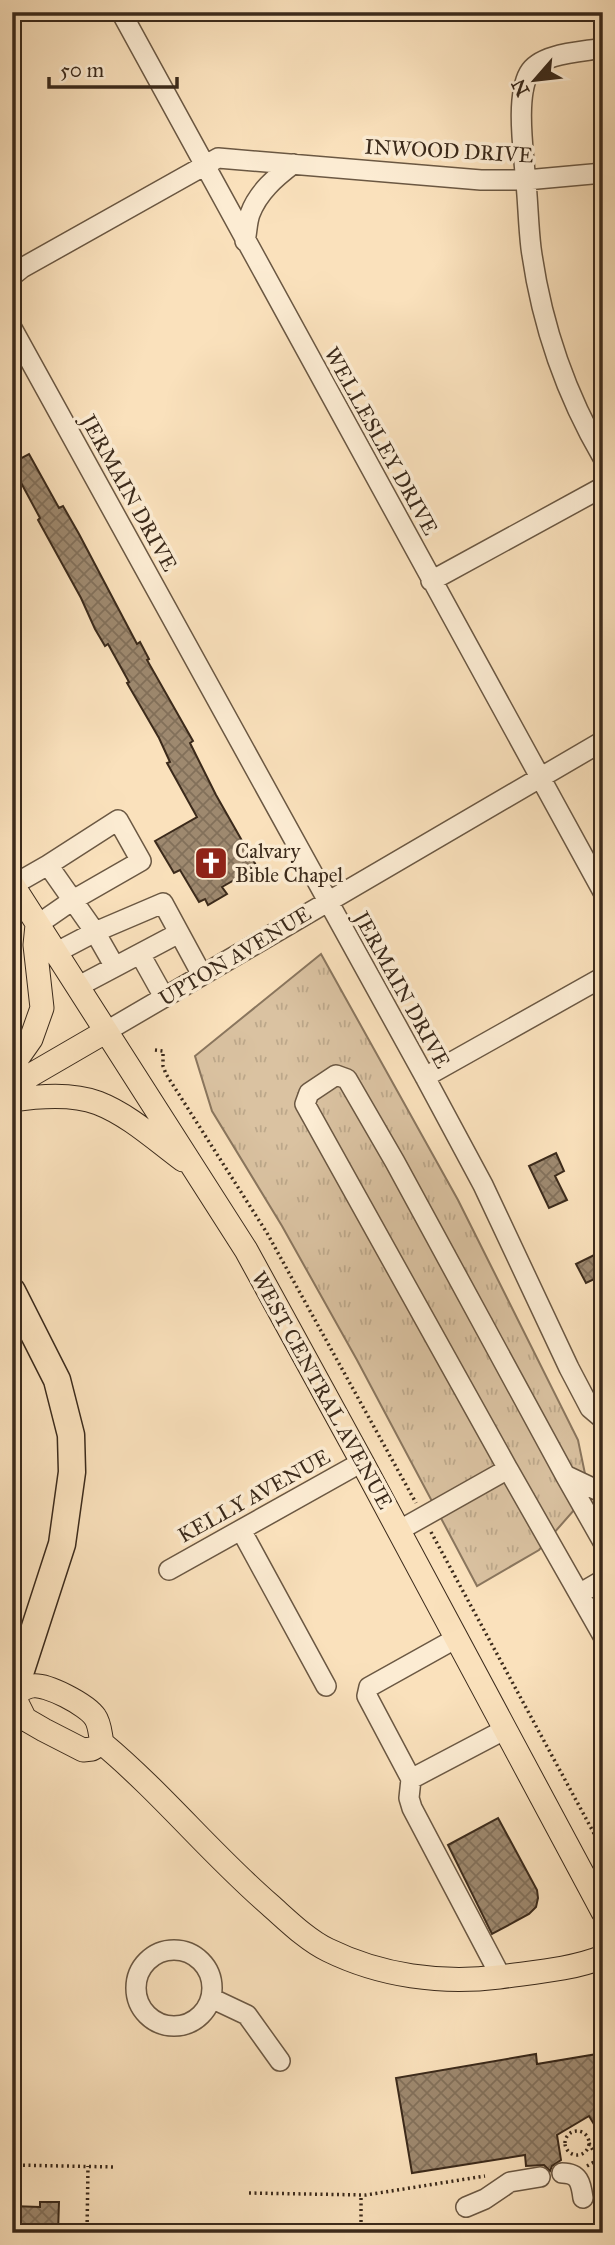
<svg xmlns="http://www.w3.org/2000/svg" width="615" height="2245" viewBox="0 0 615 2245" font-family="'IM FELL Great Primer',serif">
<style>
.park{fill:url(#park-tufts);stroke:#8a765e;stroke-width:2}
.building{fill:url(#building-cross-hatch);stroke:#3b2a1b;stroke-width:2}
.lines{fill:none;stroke-linecap:round;stroke-linejoin:round}
.minor-casing{stroke:#6b5843;stroke-width:22}
.major-casing{stroke:#3b2a1b;stroke-width:25}
.highway-casing{stroke:#3b2a1b;stroke-width:29}
.path{stroke:#3b2a1b;stroke-width:3.5;stroke-dasharray:2 3.5;stroke-linecap:butt}
.minor{stroke:#fcecd3;stroke-width:19}
.major{stroke:#fae1bc;stroke-width:23}
.highway{stroke:#fae1bc;stroke-width:26}
.labels{text-anchor:middle;stroke-width:7;stroke-linejoin:round;paint-order:stroke}
.street-label{font-size:21px;fill:#3b2a1b;stroke:#fcecd3}
.poi-label{font-size:21px;fill:#3b2a1b;stroke:#fcecd3;text-anchor:start}
</style>
<defs>
<pattern id="park-tufts" width="24" height="20" patternUnits="userSpaceOnUse" patternTransform="scale(1.75)"><rect width="24" height="20" fill="#dac2a1"/><path d="M3 7l-1-3M5 7V3M7 7l1-3M15 17l-1-3M17 17v-4M19 17l1-3" fill="none" stroke="#bca78a"/></pattern>
<pattern id="building-cross-hatch" width="8" height="8" patternUnits="userSpaceOnUse" patternTransform="scale(1.75)"><rect width="8" height="8" fill="#9e896f"/><path d="M0 0l8 8M0 8l8-8" fill="none" stroke="#82705a"/></pattern>
</defs>
<rect width="100%" height="100%" fill="#fae1bc"/>
<filter id="stains"><feTurbulence type="fractalNoise" baseFrequency=".00286" numOctaves="4"/><feColorMatrix values="0 0 0 0 .2 0 0 0 0 .09 0 0 0 0 .02 0 0 0 .5 -.17"/></filter>
<radialGradient id="worn" r=".72"><stop offset=".6" stop-color="#630" stop-opacity="0"/><stop offset="1" stop-color="#630" stop-opacity=".3"/></radialGradient>
<path class="park" d="M321 954 458 1200 578 1440 589 1493 539 1550 477 1586 357 1360 282 1226 212 1111 195 1056Z"/>
<path class="building" d="M29 454 59 508 63 506 79 534 137 644 140 642 149 659 147 660 193 741 190 743 216 795 257 867 222 887 227 894 208 905 205 899 199 902 180 870 174 873 155 841 197 817 167 763 170 762 159 738 127 683 129 682 108 644 105 646 95 629 81 598 38 520 40 518 12 466V463Z
M556 1153 564 1171 555 1176 567 1200 549 1208 529 1166Z
M594 1255 603 1275 586 1283 576 1264Z
M498 1818 537 1890 538 1898 536 1907 529 1914 492 1934 448 1845Z
M603 2053V2139L589 2116 557 2135 561 2160 552 2166 550 2171 544 2165 526 2166 525 2155 412 2173 396 2078 536 2054 537 2064Z
M40 2202H59L58 2233H12V2206L40 2207Z"/>
<g class="lines">
<g class="minor-casing">
<path id="minor" d="M121 12 603 892
M603 48C582 52 540 53 529 73 516 96 523 147 525 173 528 198 528 223 531 248 541 322 565 393 603 458
M245 241C247 233 247 222 250 214 258 192 276 177 293 164
M12 276 22 268 218 158 481 180H526L603 173
M12 328 425 1077 483 1185 569 1368 590 1408 603 1419
M431 581 603 487
M13 885 48 865 95 932 115 967
M37 925 73 900 141 861 118 820 48 865
M55 953 95 932 163 903 202 975
M140 954 164 997
M77 987 179 933
M105 1032 603 741
M425 1077 603 977
M508 1469 305 1104 309 1093 336 1075 347 1079 395 1162 565 1475 603 1493
M565 1475 603 1542
M241 1530 326 1686
M398 1531 508 1469 603 1636
M169 1570 362 1462
M579 1594 603 1580
M455 1639 369 1687 367 1696 411 1779 409 1798 412 1808 501 1977
M411 1779 504 1730
M136 1988a38 38 0 1 1 76 0a38 38 0 1 1-76 0Z
M211 1998 247 2015 280 2061
M562 2173C579 2173 581 2183 583 2198
M466 2207 485 2199 510 2182 540 2177"/>
</g>
<g class="major-casing">
<path id="major" d="M12 884 246 1250 362 1462 603 1912
M12 1066 31 1039 42 1008 35 945 37 925
M12 1086 105 1032
M12 1100C39 1096 72 1093 98 1103 129 1115 156 1140 183 1160
M12 1694C18 1692 25 1687 32 1686 46 1683 87 1705 95 1717 100 1724 100 1734 102 1743 162 1793 211 1854 270 1905 287 1920 307 1940 328 1950 381 1976 441 1984 499 1977 534 1972 570 1970 603 1957
M13 1695 25 1719 44 1730 83 1750 92 1749 102 1743"/>
</g>
<g class="highway-casing">
<path id="highway" d="M12 1291 57 1380 71 1435 72 1472 62 1544 12 1698"/>
</g>
<path class="path" d="M155 1050 163 1051V1066L166 1074 267 1233 416 1503
M431 1532 603 1850
M565 2143a12 12 0 1 1 24 0a12 12 0 1 1-24 0Z
M589 2143 598 2159
M12 2165 114 2167
M587 2166 603 2157
M249 2193 366 2195 485 2176
M87 2233 88 2166
M361 2233V2195"/>
<use href="#minor" class="minor"/>
<use href="#major" class="major"/>
<use href="#highway" class="highway"/>
</g>
<defs>
<g id="church-square" transform="scale(1.75)"><rect x="-9" y="-9" width="18" height="18" rx="4" fill="#8f2418" stroke="#fcecd3"/><path d="M-1.2-6h2.4v3.5h3.3v2.4h-3.3V6h-2.4V-.1h-3.3v-2.4h3.3Z" fill="#fff"/></g>
</defs>
<g fill-rule="evenodd">
<use href="#church-square" x="211" y="863"/>
</g>
<g class="labels">
<g class="street-label">
<text transform="translate(449 151) rotate(3)" y="7">INWOOD DRIVE</text>
<text transform="translate(381 441) rotate(61)" y="7">WELLESLEY DRIVE</text>
<text transform="translate(129 493) rotate(61)" y="7">JERMAIN DRIVE</text>
<text transform="translate(235 956) rotate(-31)" y="7">UPTON AVENUE</text>
<text transform="translate(402 990) rotate(61)" y="7">JERMAIN DRIVE</text>
<text transform="translate(322 1390) rotate(61)" y="7">WEST CENTRAL AVENUE</text>
<text transform="translate(254 1496) rotate(-29)" y="7">KELLY AVENUE</text>
</g>
<g class="poi-label">
<text x="235" y="858">Calvary<tspan x="235" dy="24">Bible Chapel</tspan></text>
</g>
</g>
<rect width="615" height="2245" fill="none" stroke="#fae1bc" stroke-width="42"/>
<rect x="14" y="14" width="587" height="2217" fill="none" stroke="#3b2a1b" stroke-width="3.5"/>
<rect x="21" y="21" width="573" height="2203" fill="none" stroke="#3b2a1b" stroke-width="2"/>
<g transform="translate(535 80) rotate(242)" stroke="#fcecd3" stroke-width="5" paint-order="stroke">
<path d="M0-5L12 26L0 18L-12 26Z" fill="#3b2a1b"/>
<text y="-10" font-size="19" font-weight="bold" text-anchor="middle" fill="#3b2a1b">N</text>
</g>
<path d="M49 77v10h128v-10" fill="none" stroke="#3b2a1b" stroke-width="3.5"/>
<text x="60" y="77" font-size="21" fill="#3b2a1b" stroke="#fcecd3" stroke-width="5" paint-order="stroke">50 m</text>
<rect width="100%" height="100%" filter="url(#stains)"/>
<rect width="100%" height="100%" fill="url(#worn)"/>
</svg>
